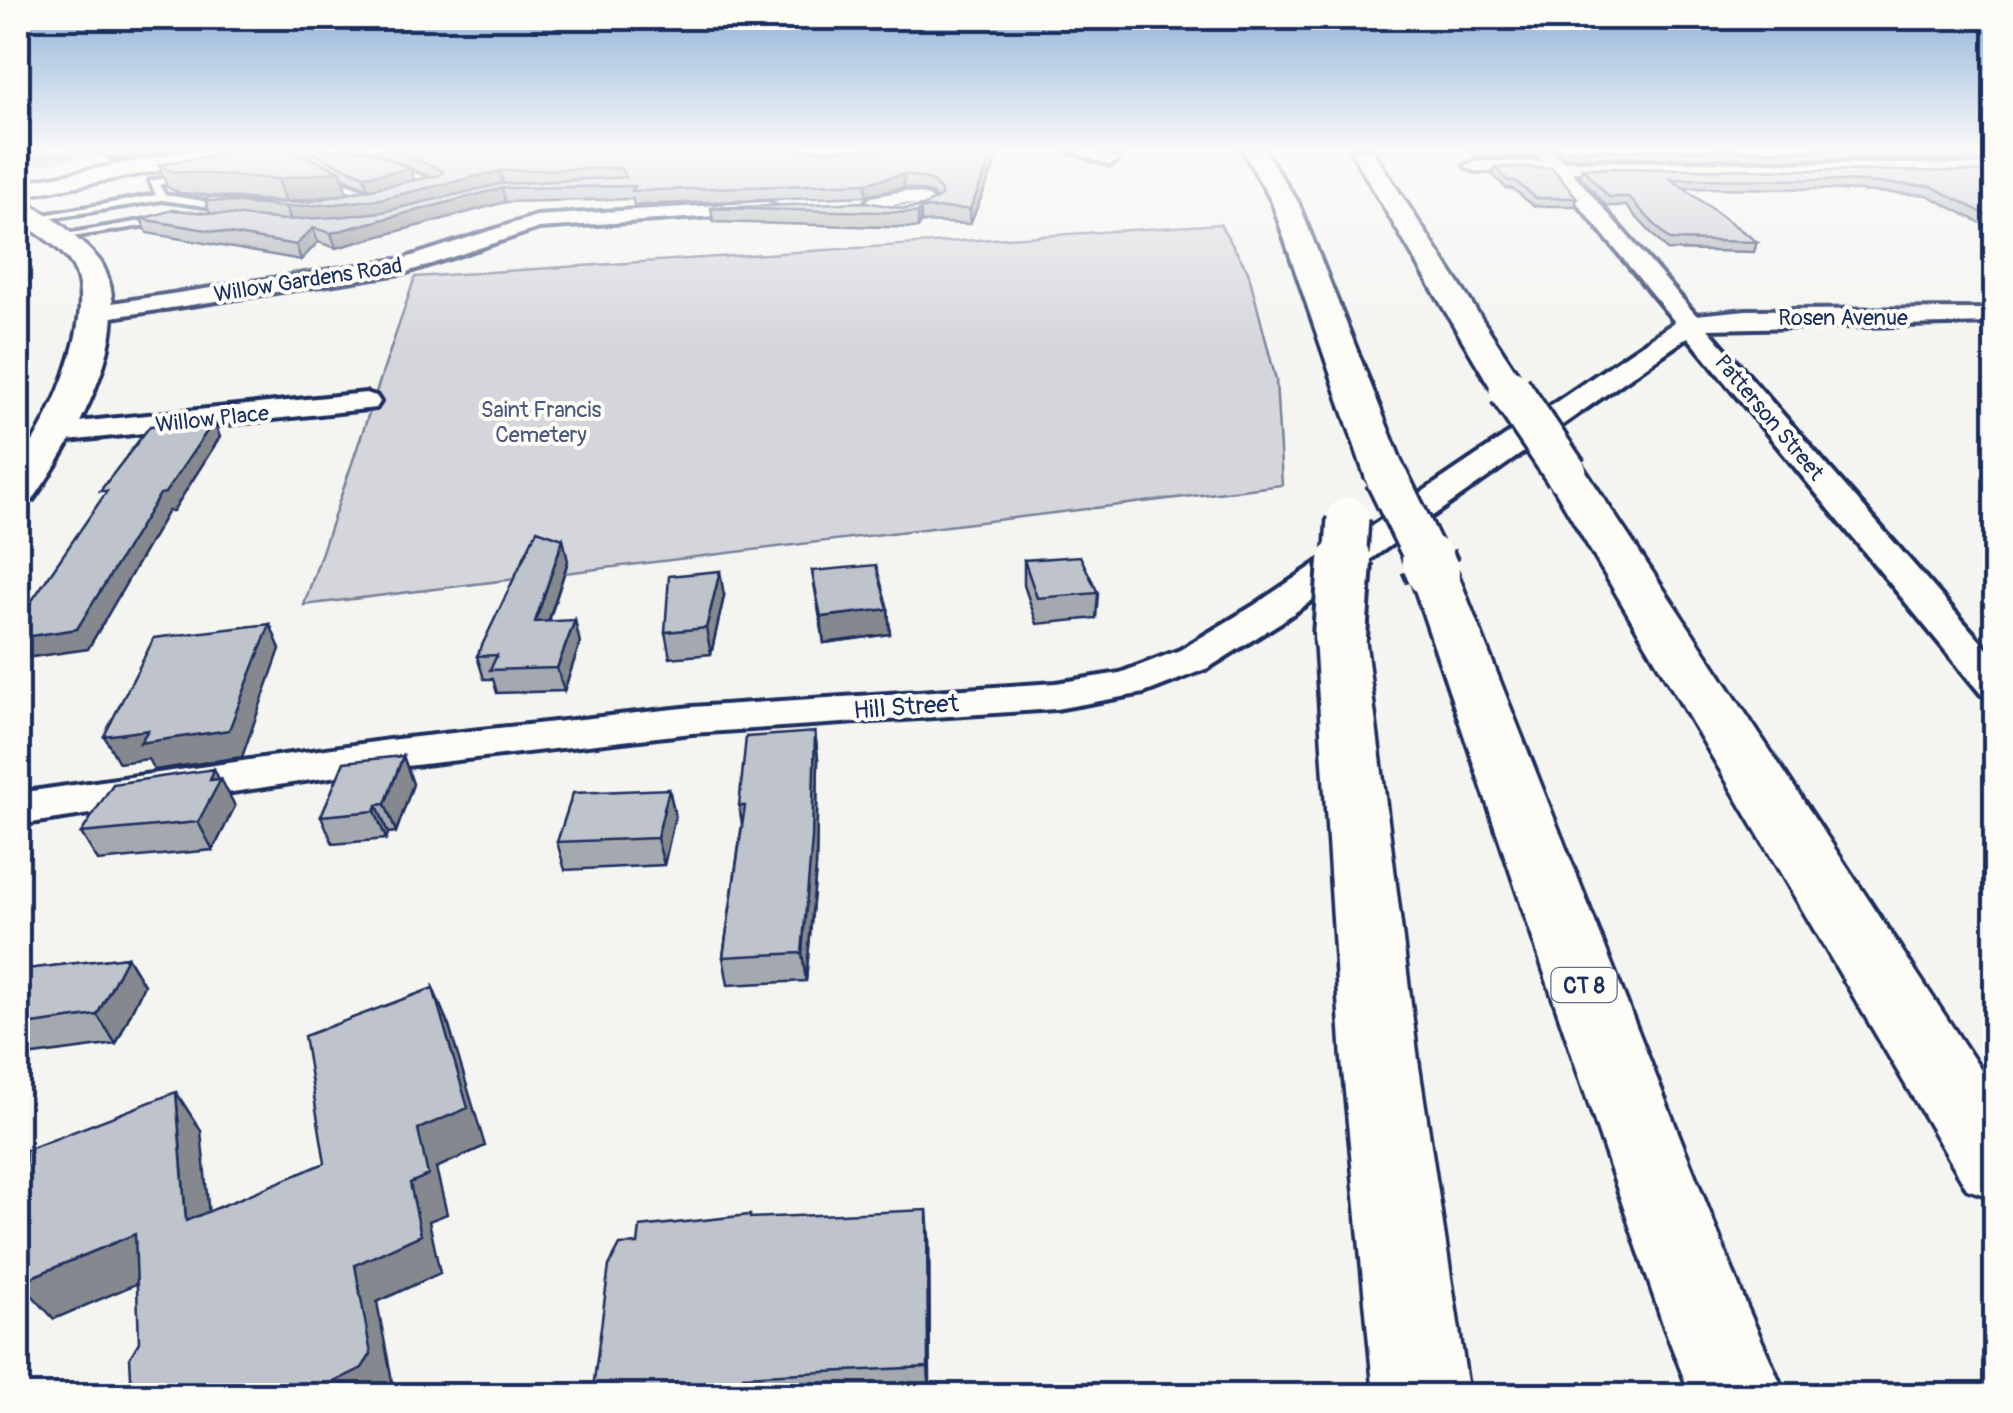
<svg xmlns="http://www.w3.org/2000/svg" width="2013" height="1413" viewBox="0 0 2013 1413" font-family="Pangolin,sans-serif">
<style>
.green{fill:#d4d6db;stroke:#78829c;stroke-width:2.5}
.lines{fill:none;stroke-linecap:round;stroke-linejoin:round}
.river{fill:#aab0bf;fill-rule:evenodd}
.service-casing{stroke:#1b2f5e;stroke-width:8}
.minor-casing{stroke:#1b2f5e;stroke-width:8}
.secondary-casing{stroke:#1b2f5e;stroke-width:7}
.trunk-casing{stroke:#1b2f5e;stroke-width:7}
.motorway-casing{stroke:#1b2f5e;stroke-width:7}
.service{fill:#fdfcf7;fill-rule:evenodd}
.minor{fill:#fdfcf7;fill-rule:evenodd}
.secondary{fill:#fdfcf7;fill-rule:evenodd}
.trunk{fill:#fdfcf7;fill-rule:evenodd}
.motorway{fill:#fdfcf7;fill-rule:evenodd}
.motorway-bridge-far2-casing{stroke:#1b2f5e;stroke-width:38;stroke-linecap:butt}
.motorway-bridge-far1-casing{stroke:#1b2f5e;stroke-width:48;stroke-linecap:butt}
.motorway-bridge-casing{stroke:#1b2f5e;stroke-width:60;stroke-linecap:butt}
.motorway-bridge-far2{stroke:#fdfcf7;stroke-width:32}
.motorway-bridge-far1{stroke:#fdfcf7;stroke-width:41}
.motorway-bridge{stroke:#fdfcf7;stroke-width:52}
.wall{fill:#a4a8af;stroke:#1b2f5e;stroke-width:2.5;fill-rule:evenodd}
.shaded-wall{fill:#86888f;stroke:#1b2f5e;stroke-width:2.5}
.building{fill:#bfc3cc;stroke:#1b2f5e;stroke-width:2.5}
.labels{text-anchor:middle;stroke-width:8;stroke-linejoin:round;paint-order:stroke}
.far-street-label{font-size:22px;fill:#1b2f5e;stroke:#fdfcf7}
.far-park-label{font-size:22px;fill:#49597d;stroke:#fdfcf7}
.shield{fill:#fdfcf7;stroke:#5f6c8c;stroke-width:2.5}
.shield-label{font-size:22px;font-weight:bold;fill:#1b2f5e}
.street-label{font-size:25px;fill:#1b2f5e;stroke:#fdfcf7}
</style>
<rect width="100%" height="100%" fill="#f4f4f1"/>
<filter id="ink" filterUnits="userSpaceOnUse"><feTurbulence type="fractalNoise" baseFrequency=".01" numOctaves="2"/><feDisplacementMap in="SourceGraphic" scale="20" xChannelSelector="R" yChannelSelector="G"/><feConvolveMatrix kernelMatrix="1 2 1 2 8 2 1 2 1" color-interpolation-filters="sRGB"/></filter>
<g filter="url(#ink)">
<path class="green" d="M1220 224 1248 271 1276 380 1282 485 304 605 415 277Z"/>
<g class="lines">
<path class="river" d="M18 150H89L83 158 18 168Z"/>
<g class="service-casing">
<path id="service" d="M348 150H359L443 185 426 189 429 184Z
M191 173 194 178 159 185 165 195 230 205 233 210 162 200 32 221 27 218 156 195 150 181Z
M318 173 365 190 368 196 344 204V200L358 194 318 177Z
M170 216 173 221 59 239 54 236Z"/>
</g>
<g class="minor-casing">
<path id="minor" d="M1065 150H1093L1119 160 1110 165Z
M1534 150H1552L1562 161 1996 165V177L1572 172 1696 315 1746 310 1996 309V323L1708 329 1996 659V697L1981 694 1688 337 1281 622 1208 668 1144 693 1056 709 692 733 389 768 18 825V793L389 740 692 707 1056 683 1120 673 1180 650 1253 606 1675 322 1552 172 1474 171 1465 166 1474 161H1543Z
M905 191 929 196 939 207C920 225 880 225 862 206L871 197ZM905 203 916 205 886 206Z
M767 202 777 208 774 212 539 228 407 272 99 319 87 312 99 305 403 259 536 216Z
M366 393 376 396 380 402 376 408 58 442 47 439 43 433 47 427 58 424Z"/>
</g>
<g class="secondary-casing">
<path id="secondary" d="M18 201C38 206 62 223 76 238 85 246 97 255 103 266 138 334 72 444 33 500L18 504C15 463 19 466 38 433 60 395 93 313 75 271 66 249 36 233 18 220Z"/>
</g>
<g class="trunk-casing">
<path id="trunk" d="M195 150H242L231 157 18 197V183Z"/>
</g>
<g class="motorway-casing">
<path id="motorway" d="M1242 150H1264L1298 202 1407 476 1401 485 1386 488 1371 485 1365 476 1272 202Z
M1350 150H1372L1526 387 1521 395 1508 398 1495 395Z
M1566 461 1581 464 1587 473 1996 1093V1199L1967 1189 1545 473 1551 464Z
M1433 558 1450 562 1457 572 1747 1307 1786 1396H1691L1664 1327 1409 572 1416 562Z
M1340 622 1358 626 1365 637 1418 1060 1469 1396H1374L1342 1060 1315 637 1322 626Z"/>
</g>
<use href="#service" class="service"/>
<use href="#minor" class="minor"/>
<use href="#secondary" class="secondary"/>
<use href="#trunk" class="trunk"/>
<use href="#motorway" class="motorway"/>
<g class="motorway-bridge-far2-casing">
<path id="motorway-bridge-far2" d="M1508 387 1512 392"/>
</g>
<g class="motorway-bridge-far1-casing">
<path id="motorway-bridge-far1" d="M1510 390 1566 473
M1386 476 1429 564
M1345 564 1348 518"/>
</g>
<g class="motorway-bridge-casing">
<path id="motorway-bridge" d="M1428 561 1433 572
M1340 637 1345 561"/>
</g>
<use href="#motorway-bridge-far2" class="motorway-bridge-far2"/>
<use href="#motorway-bridge-far1" class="motorway-bridge-far1"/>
<use href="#motorway-bridge" class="motorway-bridge"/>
</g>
<path class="wall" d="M90 150H176L114 161Z
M239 150H367L411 169 414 181 431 177 367 150H1001L970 224 921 222 918 228 713 222 711 208 905 209 924 206 936 199 932 193 904 187 866 196 634 205 633 199 505 202 336 248 318 242 301 260 147 233 141 219 210 214 205 200 284 202 180 193 167 187 159 165ZM342 177 368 189 308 202H287Z
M1468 150H1537L1535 157H1475Z
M1556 150H1996V161L1564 157Z
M1495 167 1577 198 1575 206H1534L1513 189 1506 188 1493 175Z
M1582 168 1996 172V231L1927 195 1823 189 1683 188 1757 242 1754 252 1667 250 1626 206H1606L1580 176Z
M1024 560 1098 593 1096 618 1037 624 1024 585Z
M568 561 549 621 580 643 564 691 497 693 493 679H484L477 656Z
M812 571 888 609 890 634 824 643Z
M724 596 711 654 670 658 665 632Z
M815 732 818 759 816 867 806 981 728 985 723 957 742 824 739 806Z
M403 756 413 784 396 832 388 833 386 839 333 844 321 816Z
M219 779 235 806 213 850 98 861 81 833Z
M669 789 675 816 664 865 565 870 557 842Z
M127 957 144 985 116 1044 18 1057V970Z
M751 1218 929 1238 930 1394 893 1396H592L638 1244Z"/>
<path class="shaded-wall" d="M109 150H176L114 161Z
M995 150H1001L970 224V209Z
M411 169 414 182 368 189 364 176Z
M340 171 347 194 286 202 278 179Z
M500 171 503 184 384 213 291 221 286 207Z
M904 174V187L866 196V183Z
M502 188 505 202 336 248 331 233Z
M921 208V222L918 228V213Z
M313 228 318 242 301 260 296 245Z
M214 421 220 437 173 511H168L88 649 18 659V638Z
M563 539 568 561 541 644 535 622Z
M720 571 724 596 711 654 706 628Z
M888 609 890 634 824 643 821 617Z
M575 620 580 643 564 691 557 668Z
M270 624 280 649 242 757 154 770 148 759 119 763 104 736Z
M815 732 818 759 816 867 806 981 802 953Z
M403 756 413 784 396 832 385 804Z
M214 769 220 781 221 779 235 806 213 850 198 822Z
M669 789 675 816 664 865 657 838Z
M377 805 388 833 386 839 375 811Z
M127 957 144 985 116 1044 97 1015Z
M433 988 449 1026 485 1146 436 1168 447 1214 429 1221 440 1273 377 1302 394 1391 391 1396H305L355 1265 410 1183Z
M176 1092 201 1131 213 1259 186 1221Z
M927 1210 929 1238 930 1394 928 1367Z
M135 1234 164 1272 54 1319 20 1282Z"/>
<path class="building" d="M239 150H291L340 171 278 179 171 171 159 165Z
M306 150H367L411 169 364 176Z
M393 150H995L970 209 921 208 918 213 711 208 866 202 905 209 924 206 941 196V191L931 180 904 174 866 183 632 191 635 186 502 188 331 233 313 228 296 245 141 219 173 210 286 220 337 217 382 212 500 184 626 177 620 168 500 171 380 199 336 204 286 207 205 200 210 197 258 203 308 202 440 175 443 171Z
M1613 150H1996V153Z
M1495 167 1552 168 1577 198H1536L1515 181H1508Z
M1582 168 1996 172V220L1931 186 1826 180 1671 179 1757 242 1670 240 1628 197H1609Z
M214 421 165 493 160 494 77 629 18 638V621L107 491H100L150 426Z
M537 530 563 539 535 622 575 620 557 668 490 670 497 655 477 656Z
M1080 556 1098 593 1037 598 1024 560Z
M876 565 888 609 821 617 812 571Z
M720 571 706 628 665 632 669 576Z
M270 624 229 730 140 743 148 730 104 736 154 638Z
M815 732 812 839 802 953 723 957 745 806H739L746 737Z
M403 756 385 804 377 805 375 811 321 816 344 762Z
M214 769 210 780 221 779 198 822 81 833 113 784Z
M669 789 657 838 557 842 573 793Z
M127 957 97 1015 18 1026V970Z
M433 988 468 1108 418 1129 428 1175 410 1183 421 1235 355 1265 371 1354 362 1368 305 1396H132L130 1357 139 1342 135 1234 20 1282 26 1150 176 1092 186 1221 325 1163 304 1036Z
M927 1210 928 1367 743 1376V1381L626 1396H592L609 1266 620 1245 638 1244 640 1227 750 1215V1218Z"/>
</g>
<linearGradient id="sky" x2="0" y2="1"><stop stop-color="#8fb2d8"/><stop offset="0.43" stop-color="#fafaf9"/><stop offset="1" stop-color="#fafaf9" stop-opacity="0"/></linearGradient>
<rect width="2013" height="348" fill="url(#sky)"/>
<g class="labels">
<g class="far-street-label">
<text transform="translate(308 279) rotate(-9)" y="8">Willow Gardens Road</text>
<text x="1843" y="325">Rosen Avenue</text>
<text transform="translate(1770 417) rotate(50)" y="8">Patterson Street</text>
<text transform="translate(212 418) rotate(-6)" y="8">Willow Place</text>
</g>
<g class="far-park-label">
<text x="541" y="417">Saint Francis<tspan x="541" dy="25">Cemetery</tspan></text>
</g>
<rect class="shield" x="1551.5" y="968" width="65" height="34" rx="8"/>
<g class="shield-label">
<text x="1584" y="993">CT 8</text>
</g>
<g class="street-label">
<text transform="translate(906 706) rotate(-4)" y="9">Hill Street</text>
</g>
</g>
<rect width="2013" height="1413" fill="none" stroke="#fdfcf7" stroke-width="60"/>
<rect x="30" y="30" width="1953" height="1353" fill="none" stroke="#1b2f5e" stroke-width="4" filter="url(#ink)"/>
</svg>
